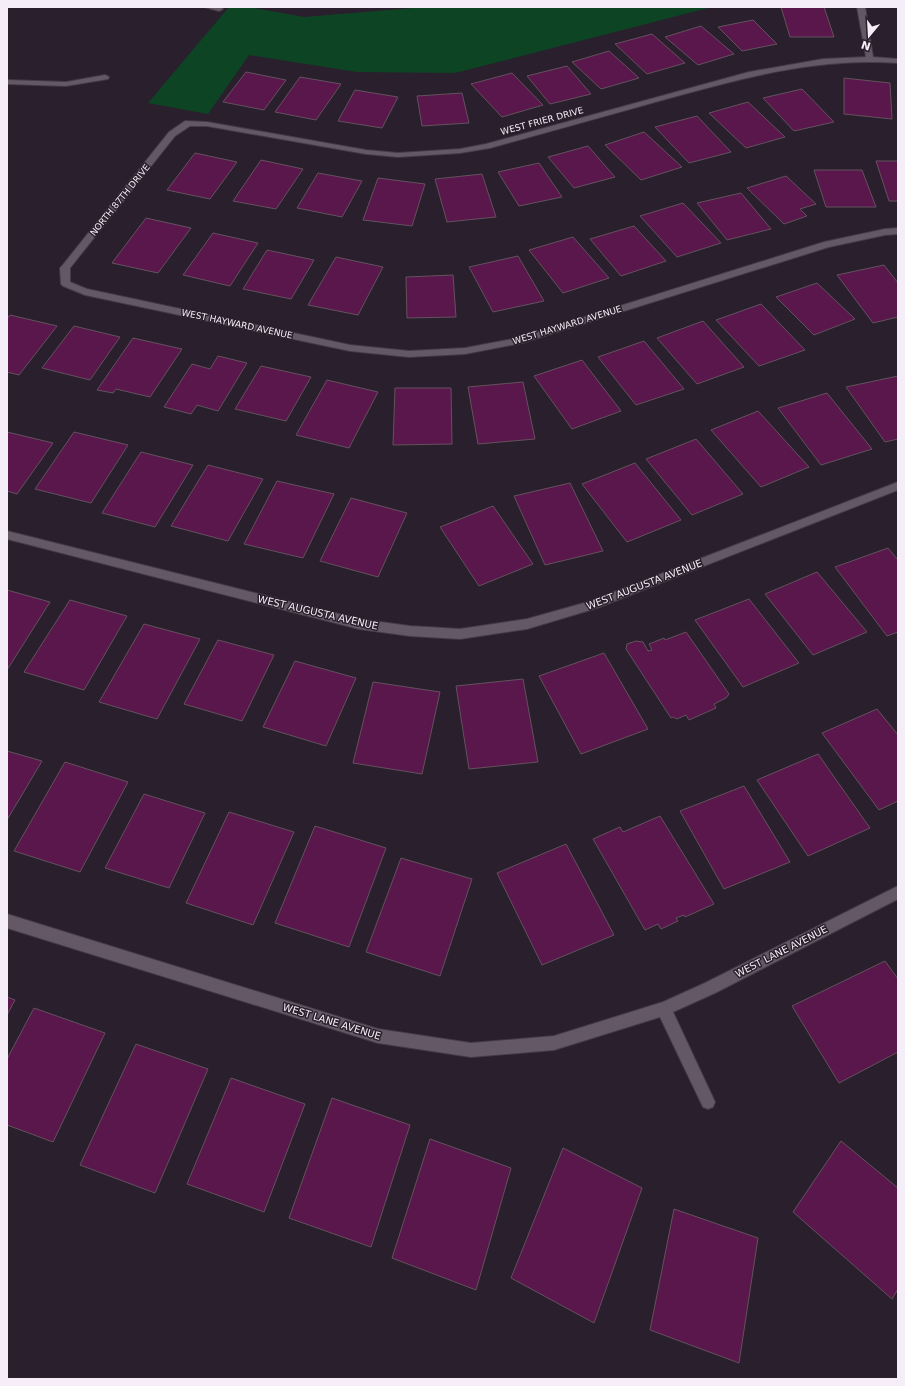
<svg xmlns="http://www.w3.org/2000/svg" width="905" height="1386" viewBox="0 0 905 1386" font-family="'DejaVu Sans',sans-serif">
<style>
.green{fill:#0d4524}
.building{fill:#59174c;stroke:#63525e}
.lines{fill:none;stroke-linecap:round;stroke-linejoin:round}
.minor-casing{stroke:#443b47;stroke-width:2}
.minor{fill:#645867;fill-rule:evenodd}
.labels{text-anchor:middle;stroke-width:3;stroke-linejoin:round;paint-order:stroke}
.far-street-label{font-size:9px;fill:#f5edf7;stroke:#2a1f2d}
.street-label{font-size:10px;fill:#f5edf7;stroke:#2a1f2d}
</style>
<rect width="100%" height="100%" fill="#2a1f2d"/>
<path class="green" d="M229 7H249L304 17 425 7H712L455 73 357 72 249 55 208 114 148 103Z"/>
<path class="building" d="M781 7H824L834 37H790Z
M753 20 777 44 742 51 718 27Z
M701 26 734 54 698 65 665 37Z
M652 34 685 63 647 74 615 44Z
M609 51 639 78 601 89 572 62Z
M567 66 591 94 550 104 527 76Z
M246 72 286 80 264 110 223 102Z
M512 73 543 105 502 117 471 84Z
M300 77 341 84 316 120 275 112Z
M844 78 890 83 892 119 844 114Z
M802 89 834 122 794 131 763 98Z
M355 90 398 97 382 128 338 121Z
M462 93 469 123 422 126 417 96Z
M748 102 785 137 746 148 709 113Z
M697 116 731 152 689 163 655 127Z
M644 132 682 167 641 180 605 145Z
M588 146 615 177 574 188 548 157Z
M195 153 237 162 210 199 167 190Z
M261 160 303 169 276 209 233 201Z
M876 161H898V201H889Z
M539 163 562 197 519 206 498 172Z
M814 170H862L876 207H826Z
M318 173 362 181 342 217 297 208Z
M482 174 496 217 447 222 435 179Z
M786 176 816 204 800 209 807 216 784 224 747 188Z
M378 178 425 184 412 226 363 220Z
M741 193 771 229 727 240 697 203Z
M683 203 721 243 677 257 640 216Z
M146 218 191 228 158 273 112 263Z
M634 226 666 261 621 276 590 239Z
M213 233 258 243 230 286 183 275Z
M573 237 609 278 563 293 529 250Z
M267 250 314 260 291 299 243 289Z
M518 256 544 301 493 312 469 267Z
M336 257 383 267 358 315 308 305Z
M884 265 898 283V317L873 323 837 275Z
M453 275 456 317 407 318 406 277Z
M817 283 855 319 814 335 776 297Z
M761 304 805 350 759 366 716 320Z
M10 315 57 326 19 375 7 372V319Z
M703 321 744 367 697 384 657 338Z
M74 326 120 337 90 380 42 368Z
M133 338 182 349 150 397 116 389 113 393 97 390Z
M644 341 684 389 636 405 598 357Z
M218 356 247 363 218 411 197 405 191 414 164 407 192 364 210 369Z
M582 360 621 411 572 429 534 376Z
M261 366 311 377 286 421 235 409Z
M898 376V439L885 442 846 387Z
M327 380 378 392 349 448 296 435Z
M523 382 535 439 478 444 468 387Z
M395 388H451L452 444 393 445Z
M827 393 872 449 821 465 778 408Z
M758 411 809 467 761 487 711 430Z
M7 432 53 443 17 494 7 491Z
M74 432 128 445 91 503 35 489Z
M696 439 743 494 692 515 646 459Z
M141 452 193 465 155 527 102 513Z
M635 463 681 520 627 542 582 484Z
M208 465 263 479 228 541 171 526Z
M277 481 334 494 303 558 244 544Z
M570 483 603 551 545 565 514 496Z
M351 498 407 513 378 577 320 561Z
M493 506 533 564 479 586 440 527Z
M888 548 898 560V632L887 636 835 567Z
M817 572 867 632 813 655 765 594Z
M7 590 50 602 7 670Z
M749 599 799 663 743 687 695 620Z
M70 600 127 616 84 690 24 672Z
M144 624 200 639 157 719 99 702Z
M686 632 729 694 726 698 714 704 716 708 689 720 686 715 677 719 673 717 671 718 626 649 627 644 636 641 643 642 648 651 652 650 649 644 664 638 665 640Z
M218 640 274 655 242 721 184 704Z
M604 653 648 729 581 754 539 676Z
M295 661 356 678 326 746 263 727Z
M523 679 538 762 469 769 456 686Z
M373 682 440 692 422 774 353 763Z
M877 709 898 735V801L879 810 822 733Z
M7 751 42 761 7 820Z
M818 754 870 828 808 856 757 780Z
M65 762 128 782 80 872 14 851Z
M744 786 790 862 724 889 680 811Z
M144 794 205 813 169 888 105 868Z
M229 812 294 832 253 925 186 903Z
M660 816 714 904 685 917 684 915 676 918 678 921 661 929 658 924 645 930 593 839 620 827 623 832Z
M315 826 386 848 349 947 275 923Z
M566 844 614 935 542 965 497 873Z
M401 858 472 879 440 976 366 952Z
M885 961 898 979V1052L839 1083 792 1006Z
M7 997 15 1000 7 1015Z
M34 1008 105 1033 53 1142 7 1125V1059Z
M136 1044 208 1069 155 1193 80 1165Z
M231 1078 305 1104 264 1212 187 1184Z
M332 1098 410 1125 371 1247 289 1218Z
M430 1139 511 1168 476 1290 392 1258Z
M841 1141 898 1188V1289L892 1299 793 1212Z
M563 1148 642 1188 594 1323 511 1278Z
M674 1209 758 1238 739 1363 650 1330Z"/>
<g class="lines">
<g class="minor-casing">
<path id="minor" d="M204 7H220L223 9 219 11Z
M857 7H865L873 57 898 59V63C818 57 742 78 666 99 607 116 548 132 490 148L460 153 398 157 366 154 207 126H190L175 136 70 268V282L87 289 350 345 409 351 465 348 518 338 824 242 885 229 898 228V234L885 235 829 247 522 343 465 354 409 357 350 351 85 295 63 286 61 284 60 268 62 266 169 132 185 121 207 122 366 150 398 153 460 149 486 144 749 72 823 59 866 57Z
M105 75 109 77 108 79 66 86 7 84V80L66 82Z
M898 482V490L597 608 527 629 460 639 410 636 359 629 7 539V531L359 619 410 626 460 629 527 619 591 601Z
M898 886V899L715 993 673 1012 715 1102 713 1107 708 1109 703 1107 660 1017 554 1050 471 1057 378 1043 7 928V914L378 1029 471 1043 554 1036 663 1002 705 983Z"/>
</g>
<use href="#minor" class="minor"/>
</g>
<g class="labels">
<g class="far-street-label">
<text transform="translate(542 121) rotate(-15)" y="3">WEST FRIER DRIVE</text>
<text transform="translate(120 200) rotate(-51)" y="3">NORTH 87TH DRIVE</text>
<text transform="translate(237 324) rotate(12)" y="3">WEST HAYWARD AVENUE</text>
<text transform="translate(567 325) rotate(-17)" y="3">WEST HAYWARD AVENUE</text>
</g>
<g class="street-label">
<text transform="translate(644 584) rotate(-21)" y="4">WEST AUGUSTA AVENUE</text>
<text transform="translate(318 612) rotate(13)" y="4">WEST AUGUSTA AVENUE</text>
<text transform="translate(781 951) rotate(-27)" y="4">WEST LANE AVENUE</text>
<text transform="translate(332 1021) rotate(17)" y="4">WEST LANE AVENUE</text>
</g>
</g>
<rect width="905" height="1386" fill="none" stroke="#f5edf7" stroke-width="16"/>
<g transform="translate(869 36) rotate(198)" stroke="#2a1f2d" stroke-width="3" paint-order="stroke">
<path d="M0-3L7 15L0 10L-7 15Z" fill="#f5edf7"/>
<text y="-6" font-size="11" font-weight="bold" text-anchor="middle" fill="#f5edf7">N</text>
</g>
</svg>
